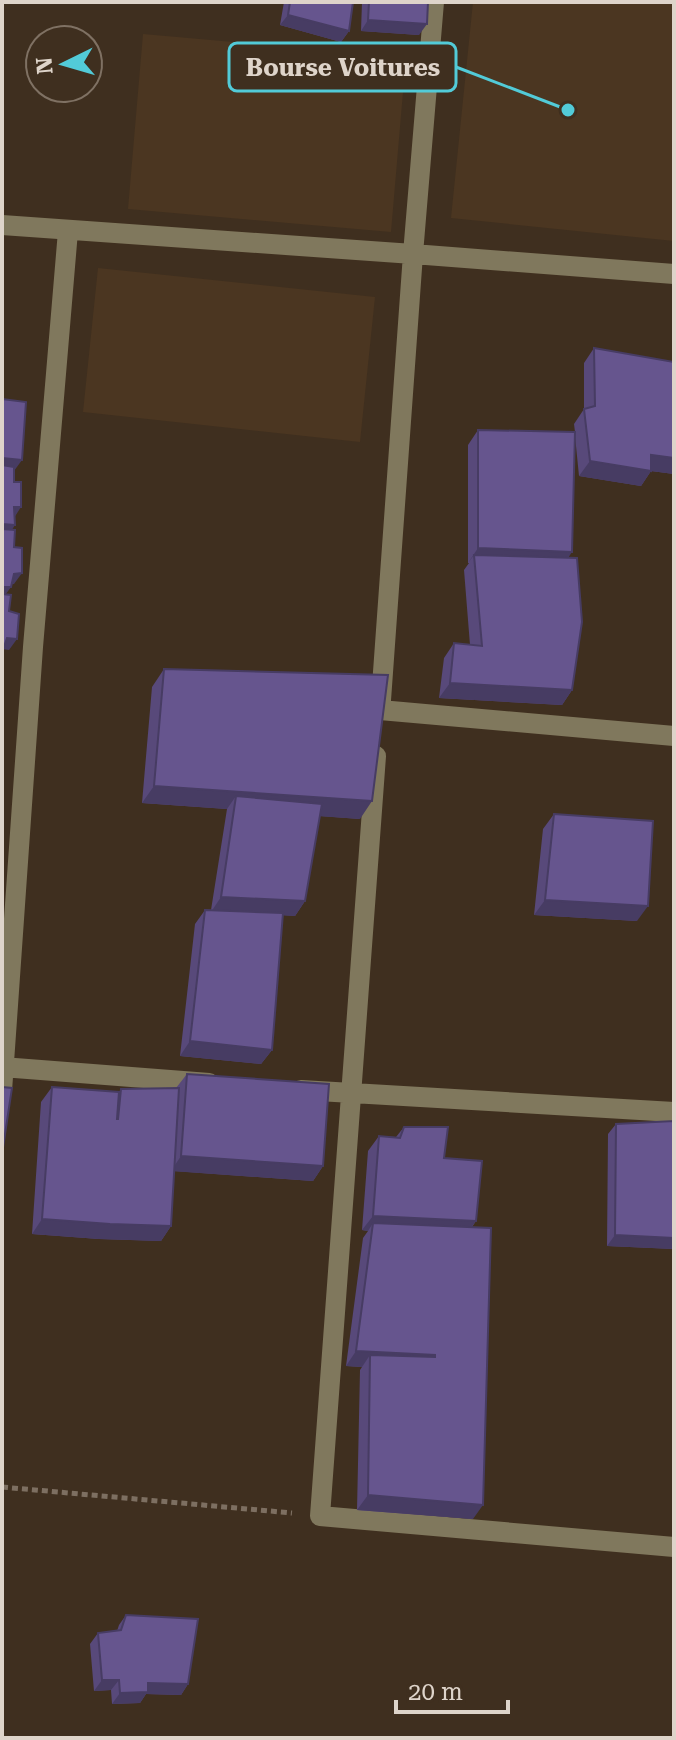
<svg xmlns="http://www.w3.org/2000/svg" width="676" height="1740" viewBox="0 0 676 1740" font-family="'Roboto Serif',serif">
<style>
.built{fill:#4b3621}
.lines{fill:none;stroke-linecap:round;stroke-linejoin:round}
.path{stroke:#7d6f61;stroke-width:5;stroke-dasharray:6 4;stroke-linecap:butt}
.minor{stroke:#80785d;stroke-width:20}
.wall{fill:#58497a}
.shaded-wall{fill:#473c63}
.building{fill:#66558e;stroke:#473c63;stroke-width:2}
.leader{fill:none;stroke:#52cbd8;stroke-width:3}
.callout-dot{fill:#52cbd8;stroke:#3f2f1f;stroke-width:3}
.callout{fill:#3f2f1f;stroke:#52cbd8;stroke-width:3}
.callout-label{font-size:24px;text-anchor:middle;font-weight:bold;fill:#ded4ca}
</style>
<rect width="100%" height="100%" fill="#3f2f1f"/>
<path class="built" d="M473 2H674V241L451 218Z
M143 34 406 57 391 232 128 209Z
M98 268 375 297 360 442 83 412Z"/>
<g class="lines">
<path class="path" d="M2 1487 292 1513"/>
<path class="minor" d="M2 225 413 254 674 274
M381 700 413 254 434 2
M380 710 674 736
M376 756 320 1516 674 1547
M2 1067 209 1083
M301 1090 674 1112
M2 1091 33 647 68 231"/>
</g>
<path class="wall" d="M284 2H353L349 31 341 42 280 25Z
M362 2H428L419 35 361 31Z
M594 348 674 362V474L651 471 641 486 579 476 575 436 569 557 572 690 562 705 439 698 444 658 454 643 470 645 464 570 469 563H468V445L478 430 575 432 574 424 584 409V363Z
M164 669 360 819 320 816 305 901 295 916 283 915 272 1050 261 1064 180 1056 195 924 205 910H211L227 809 142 803 152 687Z
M554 814 637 921 534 915 543 829Z
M187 1074 323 1166 313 1181 174 1171 171 1226 161 1241 99 1239 32 1234 41 1102 52 1087 119 1092 121 1089 176 1088Z
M616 1124 674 1249 607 1246 608 1134Z
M404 1127 476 1221 472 1227 473 1519 357 1510 360 1370 362 1367 346 1366 363 1238 368 1231 362 1230 368 1151 379 1136 396 1137Z
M126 1615 188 1684 181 1695 146 1694 140 1703 112 1704 111 1690 94 1691 90 1644 98 1633 117 1631 119 1625Z"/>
<path class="shaded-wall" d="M288 15 349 31 341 42 280 25Z
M368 20 427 24 419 35 361 31Z
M651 455 674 458V474L651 471 641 486 579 476 590 461Z
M2 458 22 460 14 471 2 470Z
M14 507H21L14 518Z
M2 524 15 525 8 536 2 535Z
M478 548 572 552 562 567 474 555 468 563Z
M22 573 14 584 6 585 14 574Z
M2 587H11L3 598H2Z
M7 638 17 639 9 650 2 649Z
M450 683 572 690 562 705 439 698Z
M154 786 372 801 360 819 234 810 236 796 227 809 142 803Z
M221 897 305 901 295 916 211 912Z
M545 900 648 906 637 921 534 915Z
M190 1041 272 1050 261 1064 180 1056Z
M181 1156 323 1166 313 1181 171 1171Z
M373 1216 476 1221 465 1236 373 1223 368 1231 362 1230Z
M42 1219 171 1226 161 1241 99 1239 32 1234Z
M615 1235 674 1238V1249L607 1246Z
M356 1351 435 1355 425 1370 370 1355 362 1367 346 1366Z
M368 1495 483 1505 473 1519 357 1510Z
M102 1680H119L111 1690 94 1691Z
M148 1683 188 1684 181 1695 146 1694 140 1703 112 1704 120 1693Z"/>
<path class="building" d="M290 2H353L349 31 288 15Z
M369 2H428L427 24 368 20Z
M594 348 674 362V458L651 455V471L590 461 584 409 595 406Z
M2 399 26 402 22 460 2 458Z
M478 430 575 432 572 552 478 548Z
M2 465 14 467V482H21V507H14L15 525 2 524Z
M2 529 15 530 14 547 22 548V573L14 574 11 587H2Z
M474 555 577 558 582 622 572 690 450 683 454 643 482 646Z
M2 594 11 595 9 611 19 614 17 639 7 638 2 653Z
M164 669 388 675 372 801 154 786Z
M236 796 322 804 305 901 221 897Z
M554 814 653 821 648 906 545 900Z
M205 910 283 913 272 1050 190 1041Z
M187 1074 329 1084 323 1166 181 1156Z
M2 1087 12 1088 2 1154Z
M52 1087 119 1092 117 1119H118L121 1089 179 1088 171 1226 110 1224 42 1219Z
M674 1121V1238L615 1235 616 1124Z
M404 1127H448L444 1158 482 1161 476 1221 373 1216 379 1136 400 1138Z
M373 1223 491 1228 483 1505 368 1495 370 1355 435 1357V1355L356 1351Z
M126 1615 198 1619 188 1684 148 1683V1692L120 1693 119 1680H102L98 1633 121 1630Z"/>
<path class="leader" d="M568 110L456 67"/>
<circle class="callout-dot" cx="568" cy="110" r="8"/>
<rect class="callout" x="229" y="43" width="227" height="48" rx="8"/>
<g class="callout-label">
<text x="343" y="76">Bourse Voitures</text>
</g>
<rect width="676" height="1740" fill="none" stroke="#ded4ca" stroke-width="8"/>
<g transform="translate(64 64) rotate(265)"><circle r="38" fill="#3f2f1f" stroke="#7f7163" stroke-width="2"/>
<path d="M0-6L14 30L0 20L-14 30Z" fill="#52cbd8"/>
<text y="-12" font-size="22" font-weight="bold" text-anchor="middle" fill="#ded4ca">N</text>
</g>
<path d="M396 1700v12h112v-12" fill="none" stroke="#ded4ca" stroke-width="4"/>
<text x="408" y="1700" font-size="24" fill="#ded4ca" stroke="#3f2f1f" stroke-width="6" paint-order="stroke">20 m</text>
</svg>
